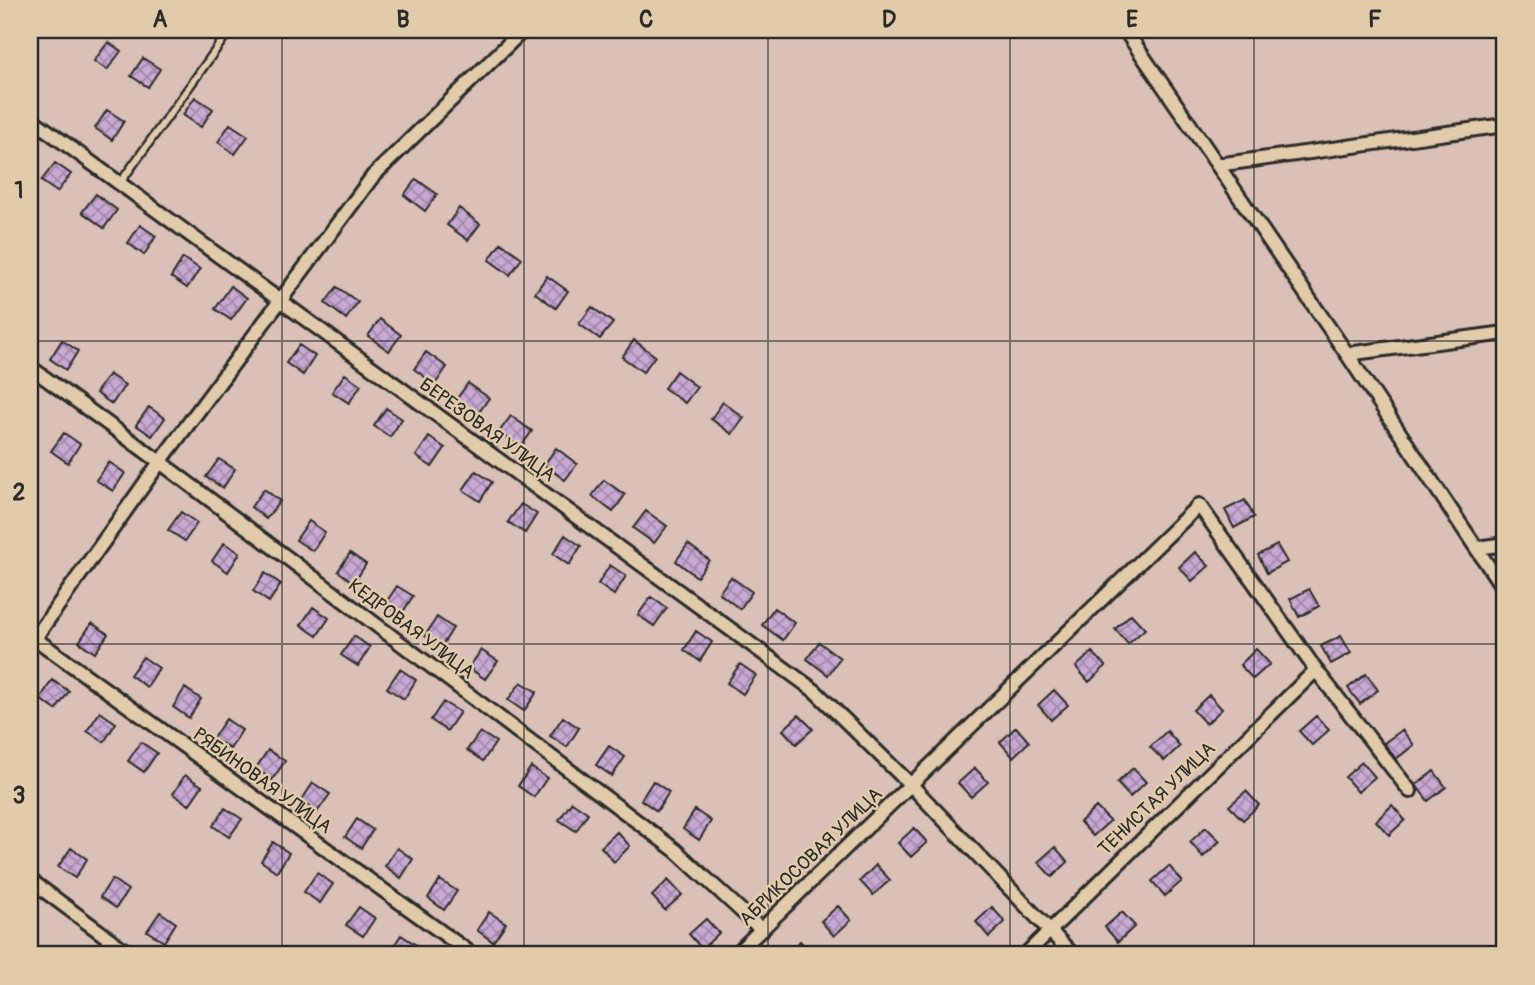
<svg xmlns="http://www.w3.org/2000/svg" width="1535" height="985" viewBox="0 0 1535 985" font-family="Pangolin,sans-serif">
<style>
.building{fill:url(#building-cross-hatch);stroke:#2b2b2b;stroke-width:2}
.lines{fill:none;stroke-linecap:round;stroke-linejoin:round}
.lane-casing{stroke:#2b2b2b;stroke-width:11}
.street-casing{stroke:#2b2b2b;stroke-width:18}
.lane{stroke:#e1cbaa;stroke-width:6}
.street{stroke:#e1cbaa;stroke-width:12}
.grid{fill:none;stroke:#2b2b2b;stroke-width:2;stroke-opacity:0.55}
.labels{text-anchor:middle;stroke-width:5;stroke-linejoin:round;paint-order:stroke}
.street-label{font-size:19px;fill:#2b2b2b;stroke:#e1cbaa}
.neatline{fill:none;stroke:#2b2b2b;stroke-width:2.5}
.grid-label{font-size:23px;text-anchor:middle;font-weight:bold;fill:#2b2b2b}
</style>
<defs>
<pattern id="building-cross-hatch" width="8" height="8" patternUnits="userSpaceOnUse" patternTransform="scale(1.75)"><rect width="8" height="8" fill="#c9a8d3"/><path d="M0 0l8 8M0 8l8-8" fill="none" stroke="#a389ab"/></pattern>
</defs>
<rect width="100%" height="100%" fill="#dac0b6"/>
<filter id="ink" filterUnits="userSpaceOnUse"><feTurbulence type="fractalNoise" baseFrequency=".0143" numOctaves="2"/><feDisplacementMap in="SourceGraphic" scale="14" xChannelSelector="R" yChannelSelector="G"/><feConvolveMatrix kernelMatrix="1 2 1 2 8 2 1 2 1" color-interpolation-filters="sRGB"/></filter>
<g filter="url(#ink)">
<path class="building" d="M108 42 121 51 107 70 94 61Z
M143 58 160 69 148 87 131 76Z
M195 97 213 109 201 127 183 115Z
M107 110 124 121 112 140 95 128Z
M230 124 248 136 235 154 218 142Z
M55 163 71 174 57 192 41 181Z
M416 179 437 194 425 211 404 195Z
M96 194 117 210 104 228 82 212Z
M459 208 480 224 468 240 447 225Z
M140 225 156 236 144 255 128 243Z
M501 243 522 258 510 275 489 260Z
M183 258 200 269 187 288 171 277Z
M547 276 568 291 556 308 535 293Z
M231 286 247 298 231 320 215 309Z
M337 287 358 302 346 319 325 303Z
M592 307 613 323 600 339 579 324Z
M380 319 401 335 389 351 368 336Z
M62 340 78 351 66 370 50 359Z
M634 340 655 356 643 372 622 357Z
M299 345 315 356 303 375 286 363Z
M426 352 447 367 435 384 414 369Z
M676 371 697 387 685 403 664 388Z
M109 374 125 385 112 404 96 393Z
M345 374 361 385 349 403 332 392Z
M468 383 489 398 477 415 456 400Z
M723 402 744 418 732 434 711 419Z
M149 407 165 418 152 436 136 425Z
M386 408 402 419 390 437 374 426Z
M511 416 532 431 520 448 499 432Z
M64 433 80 444 68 463 51 451Z
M429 437 445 448 432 467 416 456Z
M556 448 577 464 565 480 544 465Z
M219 459 235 469 223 488 206 477Z
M109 462 125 473 113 491 96 480Z
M476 471 492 482 480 501 463 490Z
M604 480 625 495 613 512 592 496Z
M264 489 280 501 266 519 251 507Z
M1245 500 1254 517 1234 528 1225 510Z
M521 504 537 514 525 533 508 522Z
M646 511 667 526 654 543 633 528Z
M181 512 197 523 185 541 168 530Z
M309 521 325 532 313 551 296 540Z
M565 535 581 546 569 565 553 554Z
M224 543 240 553 228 572 212 561Z
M688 544 709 560 697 577 676 561Z
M1277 545 1287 562 1267 573 1258 555Z
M1195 552 1209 566 1192 581 1179 567Z
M350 553 366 564 354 583 338 571Z
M610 565 626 576 614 595 598 584Z
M265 573 281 584 269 602 253 591Z
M731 577 752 592 740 609 719 593Z
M397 586 413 596 401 615 385 604Z
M1309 589 1319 606 1299 617 1290 599Z
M651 597 667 608 654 626 638 615Z
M313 607 329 618 317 636 301 625Z
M774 608 795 623 783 640 762 625Z
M1131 614 1145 629 1128 644 1115 629Z
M437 617 453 628 441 647 425 636Z
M92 623 108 634 95 653 79 642Z
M696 631 712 642 700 661 684 650Z
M354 636 370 647 358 666 341 655Z
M1341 636 1351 653 1331 664 1321 646Z
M819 642 840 658 828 675 807 659Z
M1256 649 1270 664 1253 679 1240 665Z
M481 650 498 661 485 679 469 668Z
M1092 652 1106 666 1089 682 1076 667Z
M143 657 159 668 147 687 130 675Z
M740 664 756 675 743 694 727 683Z
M400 669 416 680 404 699 387 688Z
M1366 674 1378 690 1360 704 1348 688Z
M52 680 69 691 56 710 40 699Z
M521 682 537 692 524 711 508 700Z
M185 688 201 699 189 718 173 707Z
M1054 690 1068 705 1051 720 1038 705Z
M1209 695 1222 709 1206 724 1193 710Z
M443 702 460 712 447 731 431 720Z
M100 712 116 723 104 742 87 731Z
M799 715 813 729 796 744 783 730Z
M1316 716 1329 730 1312 745 1299 731Z
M563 717 579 728 567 747 550 736Z
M226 719 242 730 230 749 213 738Z
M1016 727 1029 742 1013 757 1000 742Z
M1402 730 1414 745 1396 759 1384 743Z
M1167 731 1180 746 1164 761 1150 747Z
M480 732 496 742 483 761 467 750Z
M141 742 157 753 144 772 128 761Z
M609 746 625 757 612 776 596 765Z
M268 750 285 761 272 780 256 768Z
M1362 762 1375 777 1358 792 1345 777Z
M531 767 547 778 534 797 518 786Z
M975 768 988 782 971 797 958 783Z
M1133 768 1146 782 1130 797 1117 783Z
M1434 771 1446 787 1428 801 1416 785Z
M185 775 202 786 189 805 173 794Z
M653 781 669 792 657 811 641 800Z
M313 783 330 794 317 812 301 801Z
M1246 791 1259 805 1243 820 1229 806Z
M572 802 588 813 576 831 559 820Z
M1392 805 1405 820 1389 835 1376 821Z
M1096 807 1110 821 1093 836 1080 822Z
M225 808 242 819 229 837 213 826Z
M695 810 711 821 699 840 683 829Z
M357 819 373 830 361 848 345 837Z
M1206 827 1220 841 1203 857 1190 842Z
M914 828 927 842 911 857 898 843Z
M617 832 630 846 614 862 601 847Z
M273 842 289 853 277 872 261 861Z
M1055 847 1068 862 1052 877 1038 862Z
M71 848 87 859 75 878 58 867Z
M397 848 413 859 401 878 385 866Z
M876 865 890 880 873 895 860 881Z
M1169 866 1182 881 1165 896 1152 881Z
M317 873 333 884 320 903 304 892Z
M112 879 128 890 116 908 100 897Z
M440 880 457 891 444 910 428 898Z
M668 880 682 895 665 910 652 896Z
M838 906 851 920 834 936 821 921Z
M359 907 375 918 363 936 346 925Z
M992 907 1005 922 989 937 976 922Z
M160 912 176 923 164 942 147 931Z
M489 912 506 923 493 942 477 930Z
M1122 912 1135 926 1118 942 1105 927Z
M706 919 719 933 702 949 689 934Z
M401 935 418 946 412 955H388Z
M800 941 813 955H785Z"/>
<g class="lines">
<g class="lane-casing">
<path id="lane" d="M120 183 230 30"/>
</g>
<g class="street-casing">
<path id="street" d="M1125 30 1347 354 1505 591
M30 118 815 691 911 785 1073 955
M1217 165 1505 125
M1347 354 1505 333
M30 367 160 462 675 850 762 930
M1477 548 1505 544
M30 635 473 955
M30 645 160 462 373 176 523 30
M30 880 131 955
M735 955 1199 505 1316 670 1410 791
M1025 955 1316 670"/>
</g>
<use href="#lane" class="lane"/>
<use href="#street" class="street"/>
</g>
</g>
<path class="grid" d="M282 30V955M524 30V955M768 30V955M1010 30V955M1254 30V955M30 341H1505M30 644H1505"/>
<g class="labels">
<g class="street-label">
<text transform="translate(488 429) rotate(36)" y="7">БЕРЕЗОВАЯ УЛИЦА</text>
<text transform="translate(412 628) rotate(37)" y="7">КЕДРОВАЯ УЛИЦА</text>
<text transform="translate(263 780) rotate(36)" y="7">РЯБИНОВАЯ УЛИЦА</text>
<text transform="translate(1156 798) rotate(-44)" y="7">ТЕНИСТАЯ УЛИЦА</text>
<text transform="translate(810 856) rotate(-44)" y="7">АБРИКОСОВАЯ УЛИЦА</text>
</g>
</g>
<rect width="1535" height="985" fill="none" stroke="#e1cbaa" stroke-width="77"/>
<rect x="38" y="38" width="1458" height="908" class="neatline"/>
<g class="grid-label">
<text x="160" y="27">A</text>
<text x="403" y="27">B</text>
<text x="646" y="27">C</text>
<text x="889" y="27">D</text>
<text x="1132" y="27">E</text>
<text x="1375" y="27">F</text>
<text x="19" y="198">1</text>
<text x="19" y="500">2</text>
<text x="19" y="803">3</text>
</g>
</svg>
